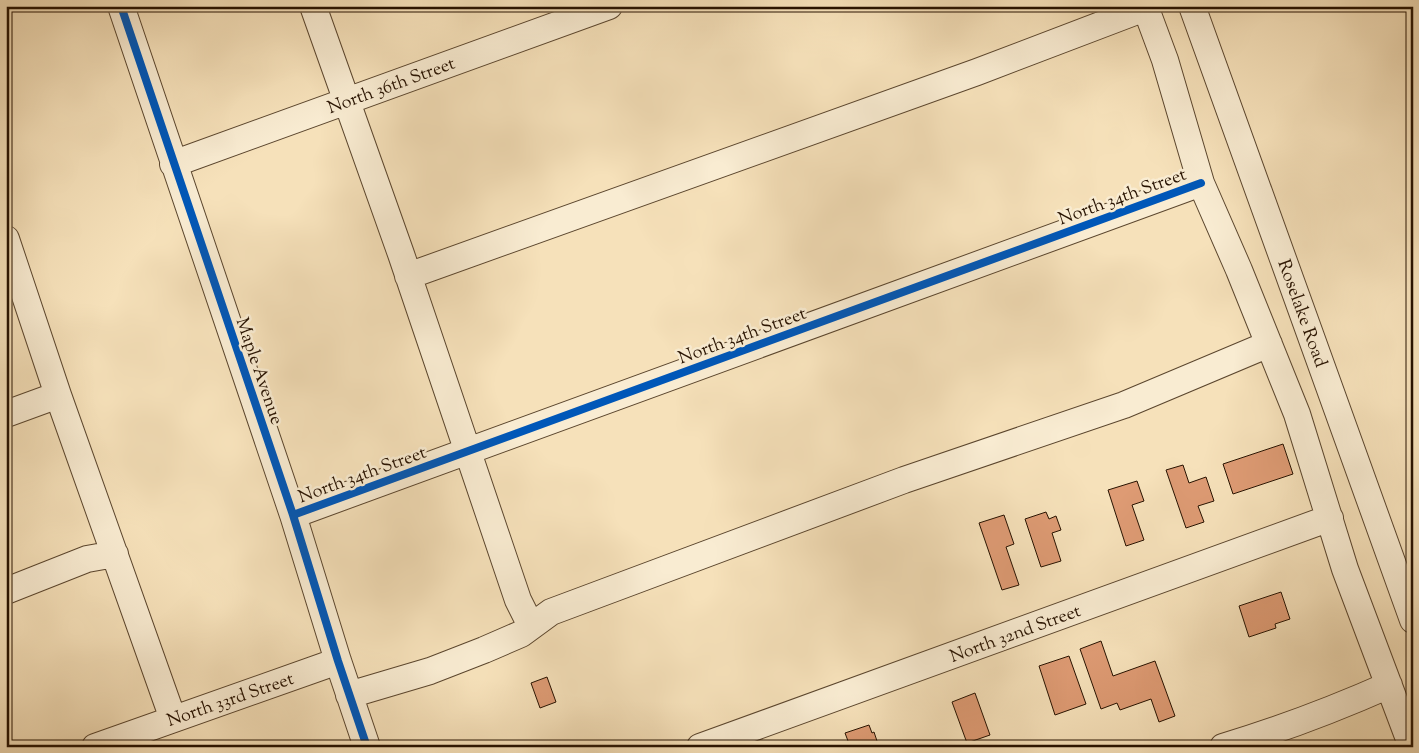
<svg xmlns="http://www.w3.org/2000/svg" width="1419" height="753" viewBox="0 0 1419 753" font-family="'Sorts Mill Goudy',serif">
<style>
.building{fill:#de9b74;stroke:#271200}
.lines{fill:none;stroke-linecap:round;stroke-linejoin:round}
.minor-casing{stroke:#5b462e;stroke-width:28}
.minor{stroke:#f9ecd2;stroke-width:26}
.cycleway-casing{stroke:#f9ecd2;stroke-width:11}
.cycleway{stroke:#0057b8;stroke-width:8}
.labels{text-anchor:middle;stroke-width:5;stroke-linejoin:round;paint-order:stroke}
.street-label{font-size:18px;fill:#271200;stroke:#f9ecd2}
</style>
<rect width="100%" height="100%" fill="#f6e1ba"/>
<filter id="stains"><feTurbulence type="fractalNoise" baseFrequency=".004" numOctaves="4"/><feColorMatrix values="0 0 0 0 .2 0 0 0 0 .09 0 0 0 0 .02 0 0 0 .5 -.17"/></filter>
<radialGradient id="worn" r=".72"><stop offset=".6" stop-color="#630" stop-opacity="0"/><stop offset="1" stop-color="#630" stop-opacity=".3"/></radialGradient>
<path class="building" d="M1283 444 1293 474 1233 494 1223 464Z
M1183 465 1189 483 1206 477 1214 501 1198 506 1204 522 1186 528 1166 470Z
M1137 481 1144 501 1132 505 1144 540 1126 546 1108 490Z
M1046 512 1049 519 1056 516 1061 530 1052 533 1061 561 1041 567 1025 519Z
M1004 515 1014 544 1006 547 1019 585 1002 590 979 523Z
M1281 592 1290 619 1275 624 1276 628 1249 637 1239 606Z
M1101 641 1113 676 1155 661 1175 716 1159 722 1151 699 1120 710 1117 703 1101 709 1080 649Z
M1069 656 1086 704 1055 715 1039 666Z
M547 677 556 702 540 708 531 683Z
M975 693 990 735 967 743 952 702Z
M869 725 872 733 874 732 879 747H846L845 742 848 741 845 733Z"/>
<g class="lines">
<g class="minor-casing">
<path id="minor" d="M121 6 293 515 338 661 367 747
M313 6 401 254 518 600 531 626
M1145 6 1165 60 1201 183 1239 270 1297 414 1345 569 1412 747
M1192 6 1413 620
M173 164 609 6
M6 239 58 395 173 719
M408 276 977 72 1145 8
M6 414 58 395
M293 515 1201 183
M6 591 87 559 115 554
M349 695 430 671 484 650 521 634 551 612 904 480 1124 405 1269 344
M95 747 338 661
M700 747 1330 518
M1223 747C1279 730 1335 709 1389 685"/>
</g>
<use href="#minor" class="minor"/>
<g class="cycleway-casing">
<path id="cycleway" d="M121 6 293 515 338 661 367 747
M293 515 1201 183"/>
</g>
<use href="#cycleway" class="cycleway"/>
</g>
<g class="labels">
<g class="street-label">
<text transform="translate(391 85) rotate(-20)" y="6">North 36th Street</text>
<text transform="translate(1122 196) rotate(-20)" y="6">North 34th Street</text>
<text transform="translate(1303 313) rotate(70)" y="6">Roselake Road</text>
<text transform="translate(742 335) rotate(-20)" y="6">North 34th Street</text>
<text transform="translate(260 371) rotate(71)" y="6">Maple Avenue</text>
<text transform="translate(362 474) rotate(-20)" y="6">North 34th Street</text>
<text transform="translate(1015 633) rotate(-20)" y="6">North 32nd Street</text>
<text transform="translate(230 699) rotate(-19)" y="6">North 33rd Street</text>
</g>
</g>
<rect width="1419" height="753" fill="none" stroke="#f6e1ba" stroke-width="25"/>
<rect x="8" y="8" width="1404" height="738" fill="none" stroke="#271200" stroke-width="2.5"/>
<rect x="12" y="12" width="1394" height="728" fill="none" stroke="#271200"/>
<rect width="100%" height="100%" filter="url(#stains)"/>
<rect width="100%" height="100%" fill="url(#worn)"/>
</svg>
